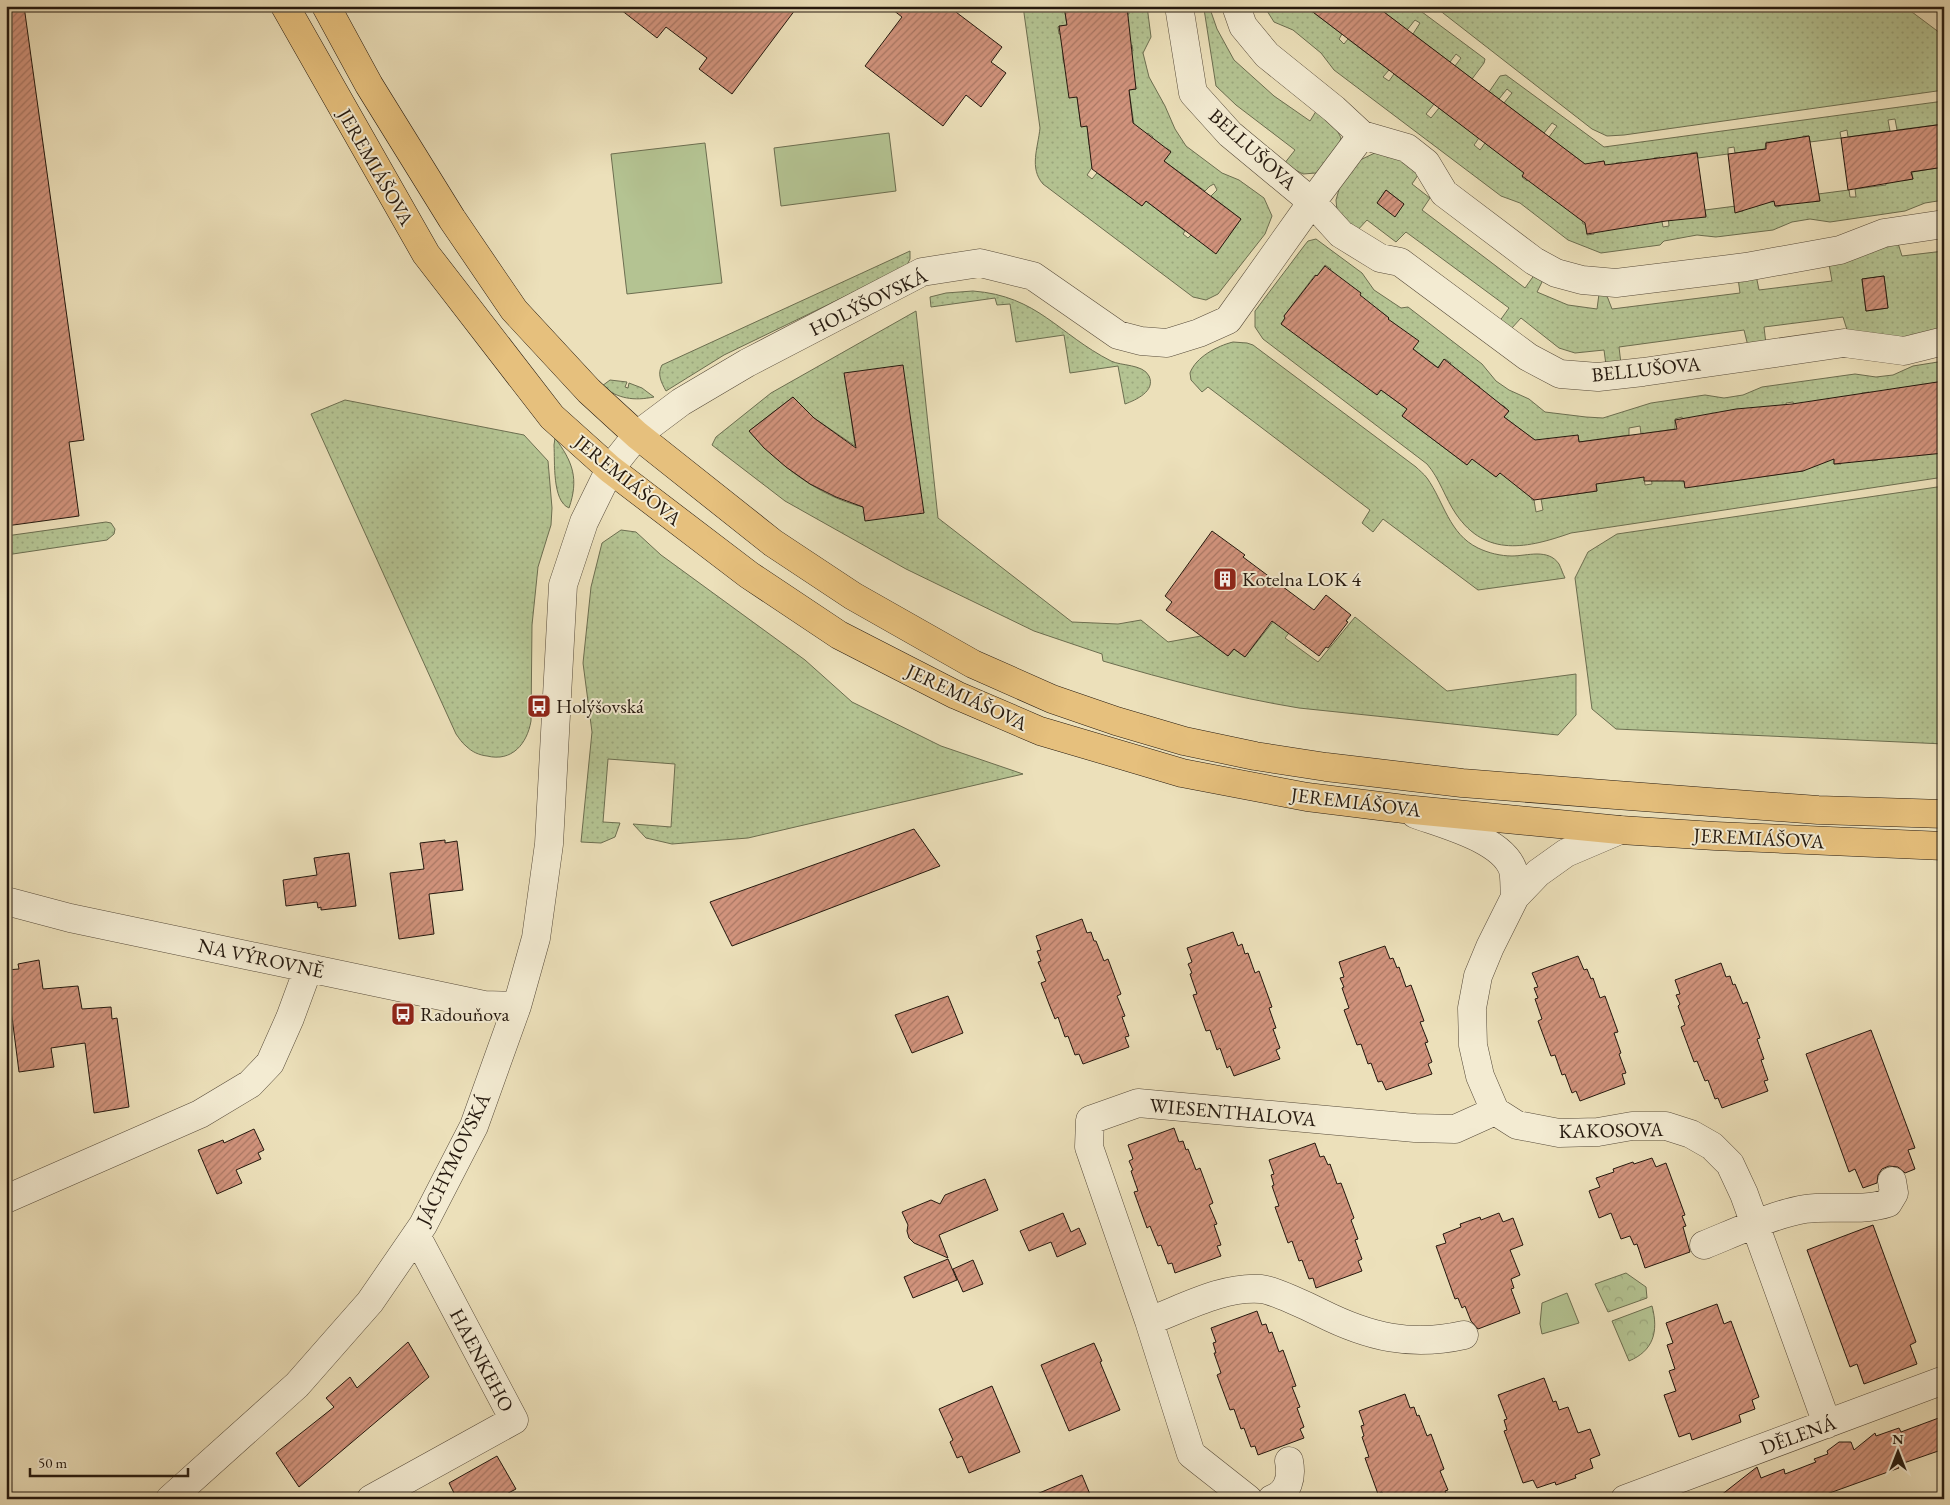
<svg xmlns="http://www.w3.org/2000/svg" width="1950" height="1505" viewBox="0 0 1950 1505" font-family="'EB Garamond',serif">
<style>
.grass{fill:url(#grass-dots);stroke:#6c6e50;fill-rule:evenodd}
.park{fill:url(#park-crowns);stroke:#6c6e50}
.pitch{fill:#b4c392;stroke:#6c6e50}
.building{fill:url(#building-hatch);stroke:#24180e}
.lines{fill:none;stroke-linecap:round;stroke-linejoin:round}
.minor-casing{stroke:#564a39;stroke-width:29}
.major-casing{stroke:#24180e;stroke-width:29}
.minor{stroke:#f3ebd2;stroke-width:28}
.major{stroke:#e6c07d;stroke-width:28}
.labels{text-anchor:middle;stroke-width:4;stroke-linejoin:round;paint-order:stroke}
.street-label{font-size:20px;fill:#24180e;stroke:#f3ebd2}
.poi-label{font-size:20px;fill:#24180e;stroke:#f3ebd2;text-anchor:start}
</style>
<defs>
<pattern id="grass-dots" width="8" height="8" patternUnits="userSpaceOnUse" patternTransform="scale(1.25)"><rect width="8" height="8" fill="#b4c392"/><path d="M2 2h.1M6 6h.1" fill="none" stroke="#9ba77d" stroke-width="1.8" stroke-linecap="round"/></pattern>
<pattern id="park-crowns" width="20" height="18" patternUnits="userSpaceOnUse" patternTransform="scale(1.25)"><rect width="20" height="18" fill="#b4c392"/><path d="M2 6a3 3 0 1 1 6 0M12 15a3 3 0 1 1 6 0" fill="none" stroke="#9ba77d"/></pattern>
<pattern id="building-hatch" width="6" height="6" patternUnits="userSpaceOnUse" patternTransform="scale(1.25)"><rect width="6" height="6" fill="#d1937c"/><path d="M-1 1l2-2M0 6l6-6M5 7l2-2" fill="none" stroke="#a97764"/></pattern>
</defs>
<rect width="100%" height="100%" fill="#ece0ba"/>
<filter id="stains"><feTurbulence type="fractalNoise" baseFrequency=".004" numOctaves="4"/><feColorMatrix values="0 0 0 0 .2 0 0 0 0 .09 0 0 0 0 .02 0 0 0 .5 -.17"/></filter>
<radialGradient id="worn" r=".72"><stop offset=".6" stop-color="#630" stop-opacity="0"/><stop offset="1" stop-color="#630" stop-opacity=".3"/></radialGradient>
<path class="grass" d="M1023 6H1064L1067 25 1058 27 1059 34 1068 33 1071 52 1063 53V60L1077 97 1081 126H1087L1089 145 1105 148 1087 175 1092 179 1097 173 1121 191 1125 185 1136 202 1142 206 1146 201 1185 231 1183 234 1188 238 1191 235 1216 253 1241 219 1211 196 1217 190 1214 184 1210 186 1205 191 1164 161 1171 151 1166 148 1159 157 1146 147 1153 137 1148 133 1141 143 1136 139 1129 90 1136 89 1135 82 1123 53 1133 51 1132 45 1123 46 1118 16 1129 14 1128 7 1117 9V6H1147L1151 37 1143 53 1149 77 1165 106 1175 129 1186 146 1222 173 1239 180 1264 198 1272 216 1265 234 1218 294 1206 300 1193 297 1043 184C1029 168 1038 148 1040 128Z
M1188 6H1209L1217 29 1234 60 1274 96 1310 121 1318 108 1335 126 1341 138 1338 147 1316 173 1303 174 1284 164 1295 150 1236 105 1216 86 1204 9H1188Z
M1264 6H1293L1298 11 1302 6H1305L1342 34 1339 39 1344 44 1348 39 1389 70 1383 77 1389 81 1394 74 1434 104 1426 114 1431 118 1439 108 1479 138 1474 145 1480 150 1485 143 1525 173 1522 177 1527 181 1530 177 1580 202 1583 224H1586L1587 235 1594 234 1593 224 1661 216 1663 227 1669 226 1668 215 1706 216 1705 210 1736 206 1737 212 1743 211 1742 205 1774 201 1776 207 1781 206 1780 200 1819 201 1818 194 1849 190 1850 197H1856L1855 189 1886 185 1885 175 1906 180 1913 179 1912 172 1944 167V200L1925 203 1905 211 1830 222 1810 219 1792 222 1773 230 1716 237 1697 235 1664 241 1660 245 1601 253 1568 240 1520 203 1501 196 1334 70 1321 53 1293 30 1274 22Z
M1376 6H1414L1485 59 1484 63 1472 79 1455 66 1461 58 1456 54 1450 62 1413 34 1420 23 1415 20 1407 30Z
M1434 6H1904L1944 36V90L1624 135 1607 136 1592 129Z
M1506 75 1604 147 1944 101V124L1897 130 1895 119 1888 120 1890 131 1848 137 1847 130 1840 132 1841 138 1810 142 1809 136H1803V143L1773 147 1772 142H1766L1765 149 1735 153 1734 147 1728 148V154L1698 158 1697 152 1691 153V159L1661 163 1660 157 1654 158V164L1623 168 1622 162 1616 163 1617 169 1606 171 1604 161 1598 162 1596 173 1549 137 1557 126 1552 123 1544 133 1504 103 1512 93 1507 89 1499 99 1489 92 1500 76Z
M1381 150 1422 169 1412 184 1430 198 1422 210 1525 288 1535 274 1543 280 1537 292 1568 305 1597 309 1599 294 1607 296 1612 309 1740 293 1738 278 1756 275 1759 290 1832 281 1829 264 1897 240 1902 256 1944 251V327L1925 335 1905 339 1848 333 1843 317 1764 327 1766 344 1748 346 1744 330 1619 347 1621 364 1606 365 1604 350 1575 353 1559 348 1521 318 1511 329 1499 322 1509 308 1406 232 1396 242 1367 220 1355 233 1337 211 1336 200 1340 186 1358 161ZM1386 190 1404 204 1395 216 1377 203ZM1884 276 1888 308 1866 311 1862 279Z
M1316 239 1362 273 1374 290 1401 308 1408 307 1482 364 1496 381 1509 390 1529 399 1545 412 1586 417 1603 418 1651 403 1705 395 1724 398 1743 395 1762 387 1855 374 1876 377 1893 375 1913 366 1944 361V384L1899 388 1900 398 1871 402 1869 392 1862 393 1863 403 1795 412 1793 402 1786 403 1788 414 1684 428 1682 417 1675 419V429L1641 434 1640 426 1629 428V435L1579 442 1578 435 1544 447 1504 417 1509 411 1504 406 1474 395 1480 387 1474 383 1468 390 1444 372 1451 363 1445 359 1438 367H1437L1383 326 1389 318 1384 314 1323 280 1331 269 1325 265 1317 276 1315 275 1284 316 1285 318 1281 324 1315 340 1311 347 1317 351 1321 345 1345 363 1341 369 1347 373 1351 367 1377 395 1381 390 1407 409 1402 416 1467 465 1472 459 1496 477 1500 473 1529 478 1532 500H1534L1536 512 1543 510 1541 499 1597 491 1596 484 1644 477 1645 485 1652 484 1651 476 1684 481 1685 487 1803 471 1802 464 1834 459V464H1841L1840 459 1871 454 1872 461 1878 460V453L1944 444V477L1571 533C1528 548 1486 558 1456 514 1445 498 1440 479 1427 464L1263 339 1255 327V311L1304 246 1308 241Z
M910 251V259L906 267 724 355 666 391C661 382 657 374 662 365Z
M973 291C1038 296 1058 334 1111 361 1121 366 1143 364 1149 376 1156 391 1136 400 1125 404L1118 366 1070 373 1064 335 1016 342 1010 304 997 305 995 298 931 307 930 297 946 293Z
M916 311 938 518 1072 622 1118 624 1141 620 1168 642 1201 636 1228 656 1234 649 1245 657 1291 599 1296 624 1285 638 1318 662 1355 617 1447 691 1576 674V715L1558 735 1299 708C1232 697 1168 680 1103 661L1102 654 1034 631 906 569 785 501 712 445 716 437 771 393ZM845 373 924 513C904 511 882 512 863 507 818 496 779 465 749 431L793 397 814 418 855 446Z
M1233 342 1247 343 1253 345 1416 467C1419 470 1424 474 1427 478 1444 502 1449 534 1478 548 1488 553 1501 556 1512 556 1527 556 1548 548 1559 564 1561 568 1563 574 1565 578L1478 590 1383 519 1373 532 1362 523 1370 510 1208 387 1202 392 1191 380 1190 373C1196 357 1217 346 1233 342Z
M610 380 627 382 625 387 628 388 629 383 642 388 654 397C634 401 618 399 602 386Z
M345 400 524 435 548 461 552 508 551 525 538 567 532 625 531 721C527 744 512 762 487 756 479 755 472 752 466 746 462 743 459 738 456 734L311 414Z
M555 438C573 462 579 479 569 508 552 501 555 462 554 445Z
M1944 486V744L1616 729 1592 709 1575 578 1588 552 1617 534Z
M106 522 111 523 115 529 114 534 107 540 6 555V536Z
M621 530 636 532 661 555 805 660 852 702 941 746 1023 774 748 838 672 844 646 838 633 824 671 827 675 764 608 759 603 822 620 823 615 837 601 843 581 842 592 732 583 663 591 587 602 543Z"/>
<path class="park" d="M1626 1273 1646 1287 1647 1298 1608 1312 1595 1284Z
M1652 1306C1659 1332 1653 1351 1629 1361L1612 1321Z"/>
<path class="pitch" d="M889 133 896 191 781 206 774 148Z
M705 143 722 283 627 294 611 154Z
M1567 1293 1579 1323 1542 1334 1540 1324 1542 1303Z"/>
<path class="building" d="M6 6H24L84 440 69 442 79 516 6 526Z
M616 6H798L732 94 699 69 707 58 666 27 657 38Z
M888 6H948L1002 47 991 62 1006 73 981 107 966 95 943 126 865 66 902 17Z
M1064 6H1117V9L1127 7 1136 89 1129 90 1133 123 1171 152 1164 161 1241 219 1216 254 1146 201 1142 206 1092 169 1087 126 1081 127 1077 97 1069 98 1059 26 1067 25Z
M1305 6H1376L1585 164 1604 161 1605 165 1697 153 1706 217 1666 221 1587 234 1585 223 1522 176 1524 173Z
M1944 124V167L1911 172 1913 179 1848 190 1841 138Z
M1809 136 1820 201 1775 206 1774 201 1735 213 1728 154 1766 149V143Z
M1386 190 1404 204 1395 217 1377 203Z
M1325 266 1361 293 1360 295 1389 318 1388 319 1419 341 1413 349 1438 368 1444 359 1509 411 1504 417 1535 440 1578 435 1579 442 1677 429 1675 420 1736 409 1792 404 1944 381V453L1834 464V459L1803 471 1685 488 1684 481H1644V477L1596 484 1597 491 1534 500 1500 473 1496 477 1472 459 1467 465 1402 416 1407 409 1381 390 1377 395 1281 324 1285 318 1284 316 1316 275 1317 276Z
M1884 276 1888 308 1866 311 1862 279Z
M903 365 924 513 865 521 863 507 836 497 810 484 786 467 764 448 749 431 793 397 814 418 856 448 844 373Z
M1212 531 1245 555 1243 557 1314 610 1326 595 1351 615 1346 621 1348 622 1328 648 1326 647 1319 656 1272 621 1245 657 1234 649 1228 656 1166 610 1172 602 1165 596Z
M914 829 940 866 732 946 710 902Z
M445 840V843L457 841 463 890 429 894 434 934 399 939 390 873 424 869 420 843Z
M349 853 356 906 321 910V907L318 908 317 902 286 906 283 880 317 875 314 858Z
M1082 919 1087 933 1091 932 1094 941H1096L1104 961 1108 959 1121 994 1117 996 1125 1016 1122 1017 1129 1036 1125 1037 1129 1047 1083 1064 1079 1054 1075 1055 1068 1036 1065 1037 1058 1017 1055 1019 1049 1004 1041 983 1046 981 1038 962 1041 961 1037 951 1041 950 1036 936Z
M1233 932 1238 946 1242 944 1245 954 1248 953 1255 973 1259 971 1272 1007 1269 1008 1276 1028 1273 1029 1280 1048 1276 1050 1280 1059 1234 1076 1230 1066 1227 1068 1220 1048 1217 1050 1210 1030 1206 1031 1193 995 1197 994 1190 974 1192 973 1188 964 1192 962 1187 948Z
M1385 946 1390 959 1393 958 1397 968 1399 967 1406 987 1411 985 1424 1021 1420 1022 1428 1042 1425 1043 1432 1062 1428 1064 1432 1074 1386 1090 1382 1081 1378 1082 1371 1063 1368 1064 1361 1044 1357 1045 1344 1010 1349 1008 1342 988 1344 987 1340 978 1344 977 1339 962Z
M1578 956 1584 970 1587 969 1591 979 1593 978 1600 998 1605 996 1618 1032 1614 1033 1621 1053 1619 1054 1626 1073 1622 1074 1625 1084 1580 1101 1576 1091 1572 1093 1565 1074 1562 1075 1555 1055 1551 1056 1538 1021 1542 1019 1535 999 1538 998 1534 988 1538 987 1532 973Z
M39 960 43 989 78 986 82 1009 111 1007 112 1019 117 1018 129 1107 94 1113 85 1043 51 1048 54 1067 19 1072 6 970 19 969 18 964Z
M1721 963 1726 977 1730 976 1733 985 1735 984 1743 1004 1747 1002 1760 1038 1757 1039 1764 1059 1761 1060 1768 1080 1764 1081 1768 1091 1722 1108 1718 1098 1715 1099 1708 1080 1705 1081 1697 1061 1694 1062 1681 1027 1685 1025 1678 1006 1680 1004 1676 995 1680 994 1675 980Z
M948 996 963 1033 912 1053 895 1015Z
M1871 1030 1915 1148 1908 1150 1915 1169 1905 1173 1898 1167 1889 1166 1882 1169 1878 1175 1877 1183 1863 1188 1855 1169 1849 1172 1806 1054Z
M1174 1128 1179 1142 1183 1141 1186 1150 1188 1149 1196 1170 1200 1168 1213 1203 1209 1205 1217 1224 1214 1225 1221 1245 1217 1246 1221 1256 1175 1273 1172 1263 1168 1264 1161 1245 1158 1246 1150 1226 1147 1228 1134 1192 1138 1191 1131 1171 1133 1170 1129 1161 1133 1159 1128 1145Z
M254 1129 264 1150 258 1153 261 1159 236 1170 242 1183 217 1194 198 1150 223 1140 224 1143Z
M1315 1143 1320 1157 1324 1156 1328 1165 1330 1164 1337 1184 1341 1183 1354 1218 1351 1220 1358 1239 1355 1240 1362 1259 1358 1261 1362 1271 1316 1288 1313 1278 1309 1279 1302 1260 1299 1261 1292 1241 1288 1243 1275 1207 1279 1206 1272 1186 1274 1185 1271 1175 1274 1174 1269 1160Z
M1652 1158 1656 1167 1666 1163 1685 1215 1682 1216 1686 1226 1683 1227 1690 1252 1645 1268 1637 1244 1634 1245 1630 1236 1621 1239 1611 1213 1599 1218 1589 1191 1600 1187 1596 1178 1614 1172 1613 1169 1633 1162 1634 1164Z
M985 1179 998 1210 939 1235 948 1258 914 1243 909 1238 907 1231 908 1225 902 1212 931 1200 940 1204 945 1195Z
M1063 1213 1071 1232 1079 1228 1086 1244 1057 1257 1051 1242 1029 1251 1020 1231Z
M1499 1213 1503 1222 1513 1218 1523 1245 1510 1250 1520 1275 1511 1279 1514 1288 1511 1289 1520 1313 1478 1329 1471 1321 1465 1306 1462 1308 1458 1298 1455 1299 1436 1246 1446 1243 1443 1234 1461 1227 1460 1224 1480 1217 1481 1220Z
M1873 1225 1916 1342 1910 1345 1917 1364 1864 1384 1857 1364 1850 1367 1807 1250Z
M948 1259 957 1280 913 1298 904 1277Z
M973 1260 983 1284 963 1292 953 1269Z
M1717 1304 1724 1324 1731 1321 1759 1397 1752 1400 1755 1409 1739 1415 1741 1422 1692 1440 1690 1433 1679 1437 1664 1395 1676 1391 1669 1371 1675 1369 1667 1345 1673 1343 1666 1323Z
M1257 1311 1262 1325 1266 1324 1269 1333 1272 1332 1279 1352 1283 1350 1296 1386 1292 1387 1300 1407 1297 1408 1304 1427 1300 1429 1304 1438 1258 1455 1255 1446 1251 1447 1244 1428 1241 1429 1234 1409 1230 1410 1217 1375 1221 1373 1214 1353H1216L1213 1343 1216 1342 1211 1328Z
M408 1342 429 1377 299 1487 276 1453 334 1407 326 1398 350 1377 357 1388Z
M1094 1343 1102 1361 1100 1362 1120 1410 1069 1431 1041 1365Z
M1544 1378 1553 1402 1556 1401 1559 1410 1568 1407 1578 1433 1590 1429 1600 1455 1590 1459 1593 1468 1575 1475 1576 1478 1556 1485 1555 1482 1537 1488 1533 1480 1523 1483 1504 1431 1507 1430 1504 1420 1507 1419 1498 1395Z
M992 1386 1020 1452 969 1473 962 1456 957 1458 950 1442 953 1440 939 1409Z
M1405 1394 1410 1408 1414 1407 1417 1416 1419 1415 1427 1436 1431 1434 1444 1469 1440 1471 1448 1490 1445 1491 1448 1499H1384L1382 1492 1378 1494 1365 1458 1369 1457 1362 1437 1364 1436 1361 1426 1364 1425 1359 1411Z
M1944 1416V1449L1898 1465 1899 1468 1813 1499H1716L1757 1467 1761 1478 1784 1469 1785 1474 1816 1462 1814 1459 1828 1454 1827 1451 1839 1442H1851L1854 1450 1875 1433 1876 1436 1899 1428 1901 1432Z
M497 1456 516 1489 497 1499H457L449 1483Z
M1082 1475 1092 1499H1025Z"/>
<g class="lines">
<g class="minor-casing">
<path id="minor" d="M1179 6 1193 93 1230 134 1312 202 1341 234 1380 258 1400 262 1528 357 1560 374 1598 377 1643 372 1844 343 1904 351 1944 341
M1236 6 1243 26 1267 55 1334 109 1362 135 1407 148 1426 163 1444 193 1534 261 1556 273 1582 280 1616 283 1746 267 1840 250 1884 233 1944 224
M1415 814C1442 824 1503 839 1513 870 1515 878 1514 889 1515 897
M1620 830 1566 853 1538 873 1515 897 1490 947 1478 976 1472 1008 1473 1045 1480 1076 1495 1111 1517 1125 1559 1133 1598 1132 1632 1126H1666L1691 1134 1712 1146 1730 1164 1744 1194 1827 1424
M6 901 70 918 484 1005 517 1006
M6 1199 200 1114 250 1084 270 1063 290 1018 308 969
M1704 1245C1734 1233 1774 1214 1805 1209 1833 1205 1861 1212 1888 1203L1894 1193 1892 1181
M1149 1321C1184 1308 1223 1286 1261 1289 1273 1290 1309 1307 1321 1313 1369 1337 1411 1347 1464 1335
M170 1499 297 1385 370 1302 423 1225 474 1126 517 1006 536 938 549 844 563 585 584 522 610 469 637 435 681 402 747 363 922 272 980 263 1033 276 1118 335 1141 341 1167 343 1199 333 1228 320 1312 202 1362 135
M371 1499 514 1420 416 1235
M1248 1499 1191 1454 1149 1321 1089 1147 1090 1120 1138 1103 1415 1128 1455 1129 1495 1111
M1272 1499C1289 1493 1292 1477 1289 1461
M1625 1499 1944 1380"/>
</g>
<g class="major-casing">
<path id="major" d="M285 6 426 254 552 417 610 469 749 575 839 635 956 695 1040 731 1182 773 1307 797 1404 809 1620 830 1715 836 1944 846
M326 6 369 85 452 219 514 310 589 391 637 435 773 543 853 596 973 664 1052 699 1116 721 1184 741 1255 756 1326 767 1462 783 1616 795 1818 810 1944 814"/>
</g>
<use href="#minor" class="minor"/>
<use href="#major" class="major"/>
</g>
<defs>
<g id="building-square" transform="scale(1.25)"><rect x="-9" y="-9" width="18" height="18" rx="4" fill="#8f2418" stroke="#f3ebd2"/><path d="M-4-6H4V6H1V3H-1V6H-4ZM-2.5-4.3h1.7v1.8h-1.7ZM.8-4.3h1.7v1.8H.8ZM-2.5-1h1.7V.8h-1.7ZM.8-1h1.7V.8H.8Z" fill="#fff"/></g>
<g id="bus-square" transform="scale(1.25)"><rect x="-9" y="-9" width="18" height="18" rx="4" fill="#8f2418" stroke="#f3ebd2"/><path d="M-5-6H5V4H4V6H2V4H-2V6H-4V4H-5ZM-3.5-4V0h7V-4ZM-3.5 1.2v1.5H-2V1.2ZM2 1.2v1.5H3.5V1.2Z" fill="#fff"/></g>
</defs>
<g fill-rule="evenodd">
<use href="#building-square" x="1225" y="579"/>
<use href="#bus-square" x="539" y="706"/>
<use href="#bus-square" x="403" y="1014"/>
</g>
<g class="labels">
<g class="street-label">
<text transform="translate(1253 149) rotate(42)" y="7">BELLUŠOVA</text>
<text transform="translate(376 167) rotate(60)" y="7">JEREMIÁŠOVA</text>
<text transform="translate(868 302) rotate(-26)" y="7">HOLÝŠOVSKÁ</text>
<text transform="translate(1646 369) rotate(-6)" y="7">BELLUŠOVA</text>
<text transform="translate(628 480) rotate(39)" y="7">JEREMIÁŠOVA</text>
<text transform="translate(967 697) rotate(25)" y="7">JEREMIÁŠOVA</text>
<text transform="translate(1356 802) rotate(7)" y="7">JEREMIÁŠOVA</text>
<text transform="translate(1759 838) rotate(3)" y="7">JEREMIÁŠOVA</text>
<text transform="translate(261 958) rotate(12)" y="7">NA VÝROVNĚ</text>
<text transform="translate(1233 1112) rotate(5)" y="7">WIESENTHALOVA</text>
<text transform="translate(1611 1130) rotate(-1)" y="7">KAKOSOVA</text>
<text transform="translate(453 1159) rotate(-64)" y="7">JÁCHYMOVSKÁ</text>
<text transform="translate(482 1360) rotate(62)" y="7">HAENKEHO</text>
<text transform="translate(1798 1435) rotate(-20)" y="7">DĚLENÁ</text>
</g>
<g class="poi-label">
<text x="1242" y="586">Kotelna LOK 4</text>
<text x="556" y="713">Holýšovská</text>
<text x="420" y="1021">Radouňova</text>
</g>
</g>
<rect width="1950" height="1505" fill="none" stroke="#ece0ba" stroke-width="25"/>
<rect x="8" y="8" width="1935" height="1490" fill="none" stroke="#24180e" stroke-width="2.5"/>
<rect x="12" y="12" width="1925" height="1480" fill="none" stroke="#24180e"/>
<g transform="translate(1898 1452)" stroke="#f3ebd2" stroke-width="4" paint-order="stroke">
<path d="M0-4L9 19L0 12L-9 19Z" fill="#24180e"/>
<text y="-8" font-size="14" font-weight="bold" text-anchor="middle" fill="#24180e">N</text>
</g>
<path d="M30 1468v8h158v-8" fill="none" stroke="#24180e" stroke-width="2.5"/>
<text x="38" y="1468" font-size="15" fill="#24180e" stroke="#f3ebd2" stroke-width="4" paint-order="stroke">50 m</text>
<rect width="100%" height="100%" filter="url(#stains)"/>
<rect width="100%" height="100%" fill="url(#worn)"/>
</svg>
